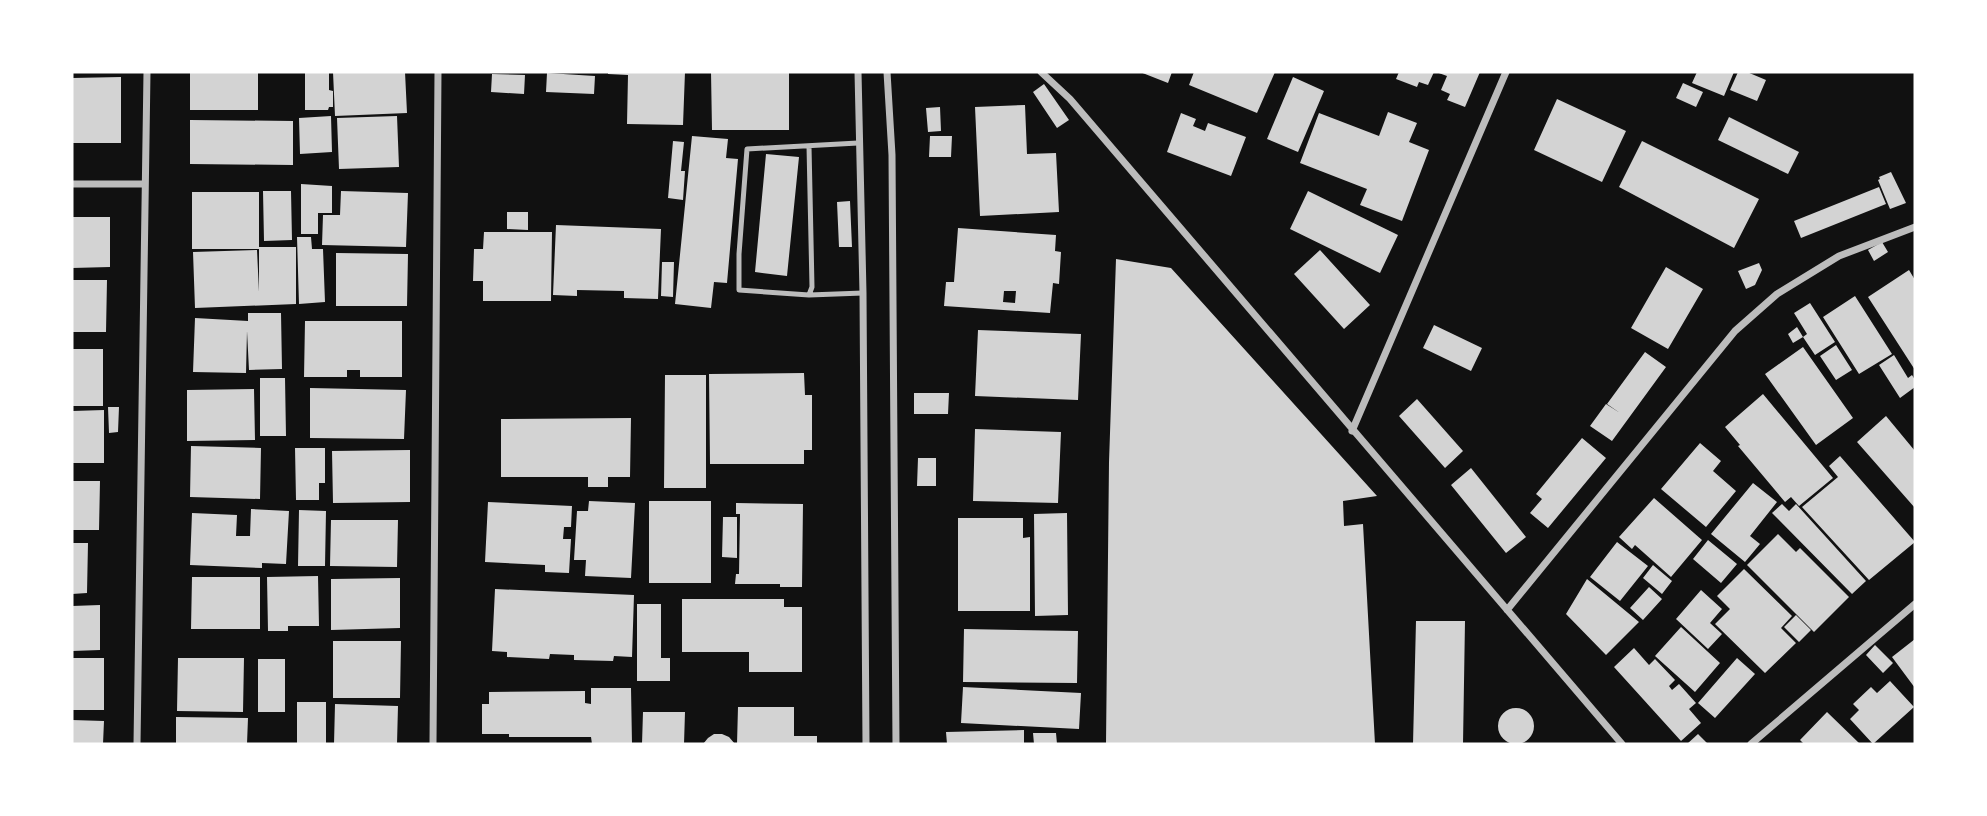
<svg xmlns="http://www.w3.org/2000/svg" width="1987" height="816" viewBox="0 0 1987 816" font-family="'Crimson Pro',serif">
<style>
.building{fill:#d3d3d3;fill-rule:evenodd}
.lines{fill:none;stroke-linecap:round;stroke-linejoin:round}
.service{stroke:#bcbcbc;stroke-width:5}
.minor{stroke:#bcbcbc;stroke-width:7}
</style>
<rect width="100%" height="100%" fill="#111"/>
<path class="building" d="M190 72H258V110H190Z
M305 72H329V90L333 91V107H329L328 110H305Z
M333 72H405L407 113 335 116Z
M608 72H685L683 125 627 124 628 75 608 74Z
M711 72H789V130H712Z
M1140 72H1172L1168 83Z
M1194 72H1275L1257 113 1189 85Z
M1399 72H1434L1428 85 1419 82 1417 87 1396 79Z
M1436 72H1480L1465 107 1447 100 1450 94 1441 90 1447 76Z
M1697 72H1734L1724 96 1692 83Z
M1738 72H1747L1766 80 1757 101 1730 90Z
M547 73 595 76 594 94 546 92Z
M492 74 525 75 524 94 491 92Z
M121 77V143H72V78Z
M1293 77 1324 91 1298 152 1267 139Z
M1683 83 1703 92 1696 107 1676 98Z
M1044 84 1069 120 1057 128 1033 92Z
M1557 99 1626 131 1602 182 1534 150Z
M1025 105 1027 154 1056 153 1059 212 980 216 975 107Z
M940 107 941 131 928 132 926 108Z
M1388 112 1417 123 1409 142 1429 150 1402 221 1360 205 1367 189 1300 163 1319 113 1379 136Z
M1181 113 1196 119 1193 126 1205 131 1208 123 1246 137 1231 176 1167 152Z
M331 116 332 152 300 154 299 118Z
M397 116 399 167 339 169 337 118Z
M1729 117 1799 152 1788 174 1718 140Z
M190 120 293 121V165L190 164Z
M692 136 728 139 726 158 738 159 727 283 714 282 711 308 675 304Z
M930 136H952L951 157H929Z
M673 141 684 142 681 171H685L683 200 668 198Z
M1642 141 1759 199 1734 248 1619 187Z
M766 154 799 157 787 276 755 272Z
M1891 172 1906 203 1890 209 1878 180 1880 179 1879 177Z
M301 184 332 186V213H318V234H301Z
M1879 187 1886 204 1801 238 1794 221Z
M263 191H291L292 240 264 241Z
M341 191 408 193 406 247 322 245 323 215H340Z
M1308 191 1398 235 1380 273 1290 229Z
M192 192H259V247H296V304L195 308 193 252 257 250 259 292V249H192Z
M850 201 852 247H839L837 202Z
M507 212H528V230L507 229Z
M72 217H110V267L72 268Z
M556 225 661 229 658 299 624 298V291L577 290V296L553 295Z
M958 228 1056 235 1055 251 1061 252 1059 284 1053 283 1050 313 944 306 946 282H954ZM1004 291H1016L1015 303 1003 302Z
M484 232H552L551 301H483V281H473L474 249H483Z
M297 237H311L312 249H323L325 302 299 304Z
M1882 242 1888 252 1874 261 1868 250Z
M1320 250 1370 305 1344 329 1294 274Z
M336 253 408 254 407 306H336Z
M1116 259 1171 268 1377 496 1343 501 1344 526 1363 524 1375 744H1106L1109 462Z
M662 262H674L673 297 661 296Z
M1759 263 1762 270 1755 285 1746 289 1738 271Z
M1666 267 1703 289 1668 349 1631 328Z
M1909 270 1915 280V370L1868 297Z
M72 280H107L106 332H72Z
M1855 296 1892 354 1859 374 1823 317Z
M1810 303 1835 342 1815 355 1803 337 1807 334 1794 313Z
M248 313H281L282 369 249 370 247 331 246 373 193 372 195 318 248 321Z
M305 321H402V377H360V370H347V377H304Z
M1434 325 1482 348 1471 371 1423 348Z
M1797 327 1803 337 1793 343 1788 334Z
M978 330 1081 334 1078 400 975 396Z
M1836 345 1852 370 1836 380 1820 356Z
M1803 347 1853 418 1816 445 1765 374Z
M72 349H103V406H72Z
M1645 352 1666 367 1612 441 1590 426 1606 404 1620 413 1607 404Z
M1894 355 1908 378 1912 375 1915 380V387L1900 398 1879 365Z
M804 373 805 395H812V450H804V464H710L709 374Z
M665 375H706V488H664Z
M260 378H285L286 436H260Z
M310 388 406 390 404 439 310 438Z
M254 389 255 440 187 441V390Z
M914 393H949L948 414H914Z
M1763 394 1833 478 1799 506 1791 497 1785 502 1738 446 1740 445 1725 427Z
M1417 399 1463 451 1445 468 1399 416Z
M108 407H119L118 432 109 433Z
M104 410V463H72V411Z
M1886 416 1915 451V508L1857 442Z
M631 418 630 477H608V487H588V477H501V419Z
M975 429 1061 432 1058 503 973 501Z
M1582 438 1606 458 1548 528 1530 513 1542 499 1536 494Z
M1700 443 1721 461 1713 471 1736 491 1706 527 1661 489Z
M191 446 261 448 260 499 190 497Z
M295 448H325V483H319V500H296Z
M410 450V502L333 503 332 451Z
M1840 456 1915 542 1869 580 1802 507 1838 477 1829 466Z
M918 458H936V486H917Z
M1471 468 1526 537 1506 553 1451 485Z
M72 481H100L99 530H72Z
M1753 483 1777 502 1750 536 1760 544 1745 562 1711 534Z
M1654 498 1702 540 1671 577 1635 545 1632 549 1619 537Z
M589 501 635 503 631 578 585 576 586 560H574L577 511H588Z
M649 501H711V583H649Z
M488 502 572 506 571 527H564L563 539H571L569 573 545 572V565L485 562Z
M736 503 803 504 802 587H780V584H735L736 574H739L740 514H736Z
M1782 504 1789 511 1796 504 1866 581 1852 594 1772 513Z
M251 509 289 511 286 564 262 563V568L190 565 192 513 237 515 236 536H250Z
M299 510 326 511 325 566H298Z
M1067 513 1068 615 1035 616 1034 514Z
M723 517H737V558L722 557Z
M958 518H1023V538L1030 537V611H958Z
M331 520H398L397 567 330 566Z
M1778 534 1796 552 1800 548 1849 597 1814 632 1747 565Z
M1708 540 1737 564 1721 583 1693 559Z
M1617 542 1648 566 1620 601 1590 577Z
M72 543H88L87 593 72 594Z
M1653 565 1672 581 1662 594 1643 578Z
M1744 569 1792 616 1781 628 1796 643 1765 673 1715 624 1730 609 1717 596Z
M318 576 319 626H288V631H268L267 577Z
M192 577H260V629H191Z
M400 578V628L331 630V579Z
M1587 579 1639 622 1606 655 1566 614Z
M1649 587 1662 599 1643 620 1630 608Z
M495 589 634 595 632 657 614 656 613 661 574 660V655L550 654 549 659 507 657V652L492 651Z
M1701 590 1722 609 1710 623 1722 634 1708 649 1676 619Z
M682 599H784V607H802V672H749V652H682Z
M637 604H661V658H670V681H637Z
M100 605V650L72 651V606Z
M1796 615 1811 630 1799 642 1784 627Z
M1416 621H1465L1463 744H1413Z
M1681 627 1720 663 1695 692 1655 656Z
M964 629 1078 631 1077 683 963 682Z
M1915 639V688L1892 657Z
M333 641H401L400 698H333Z
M1875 645 1893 663 1883 673 1866 655Z
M1634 648 1649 665 1655 659 1675 680 1669 686 1672 690 1679 684 1696 703 1689 709 1701 723 1681 741 1614 667Z
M72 658H104V710H72Z
M178 658H244L243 712 177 711Z
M1737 658 1755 674 1715 718 1698 703Z
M258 659H285V712H258Z
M1890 681 1914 707 1873 744 1850 719 1859 710 1853 704 1871 687 1877 693Z
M963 687 1081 693 1079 729 961 723Z
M591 688H631L632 744H592L591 737H509V734H482V704H489V692L585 691V703L591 704Z
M297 702H326V744H297Z
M335 704 398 706 397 744H334Z
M738 707H794V736H817V744H737Z
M1498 726a18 18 0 1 1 36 0a18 18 0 1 1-36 0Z
M643 712H685L684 744H642Z
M1827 712 1860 744H1804L1800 740Z
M176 717 248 718 247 744H176Z
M72 720 104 721 103 744H72Z
M1024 730V744H947L946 732Z
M1033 733H1056L1057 744H1034Z
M714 734H722L729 737 735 744H703L708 738Z
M1698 734 1708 744H1687Z"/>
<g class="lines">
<path class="service" d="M858 143 747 149 739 254V290L809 295 863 293
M809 146 812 287 809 295"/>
<path class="minor" d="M858 72 863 293 866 744
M887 72 892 155 896 744
M1041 72 1070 99 1622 744
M72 184H145
M1352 431 1506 72
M1507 610 1735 331 1777 294 1839 256 1915 227
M137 744 147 72
M433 744 438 72
M1751 744 1915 604"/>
</g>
<rect width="1987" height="816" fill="none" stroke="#ffffff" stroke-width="147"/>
</svg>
